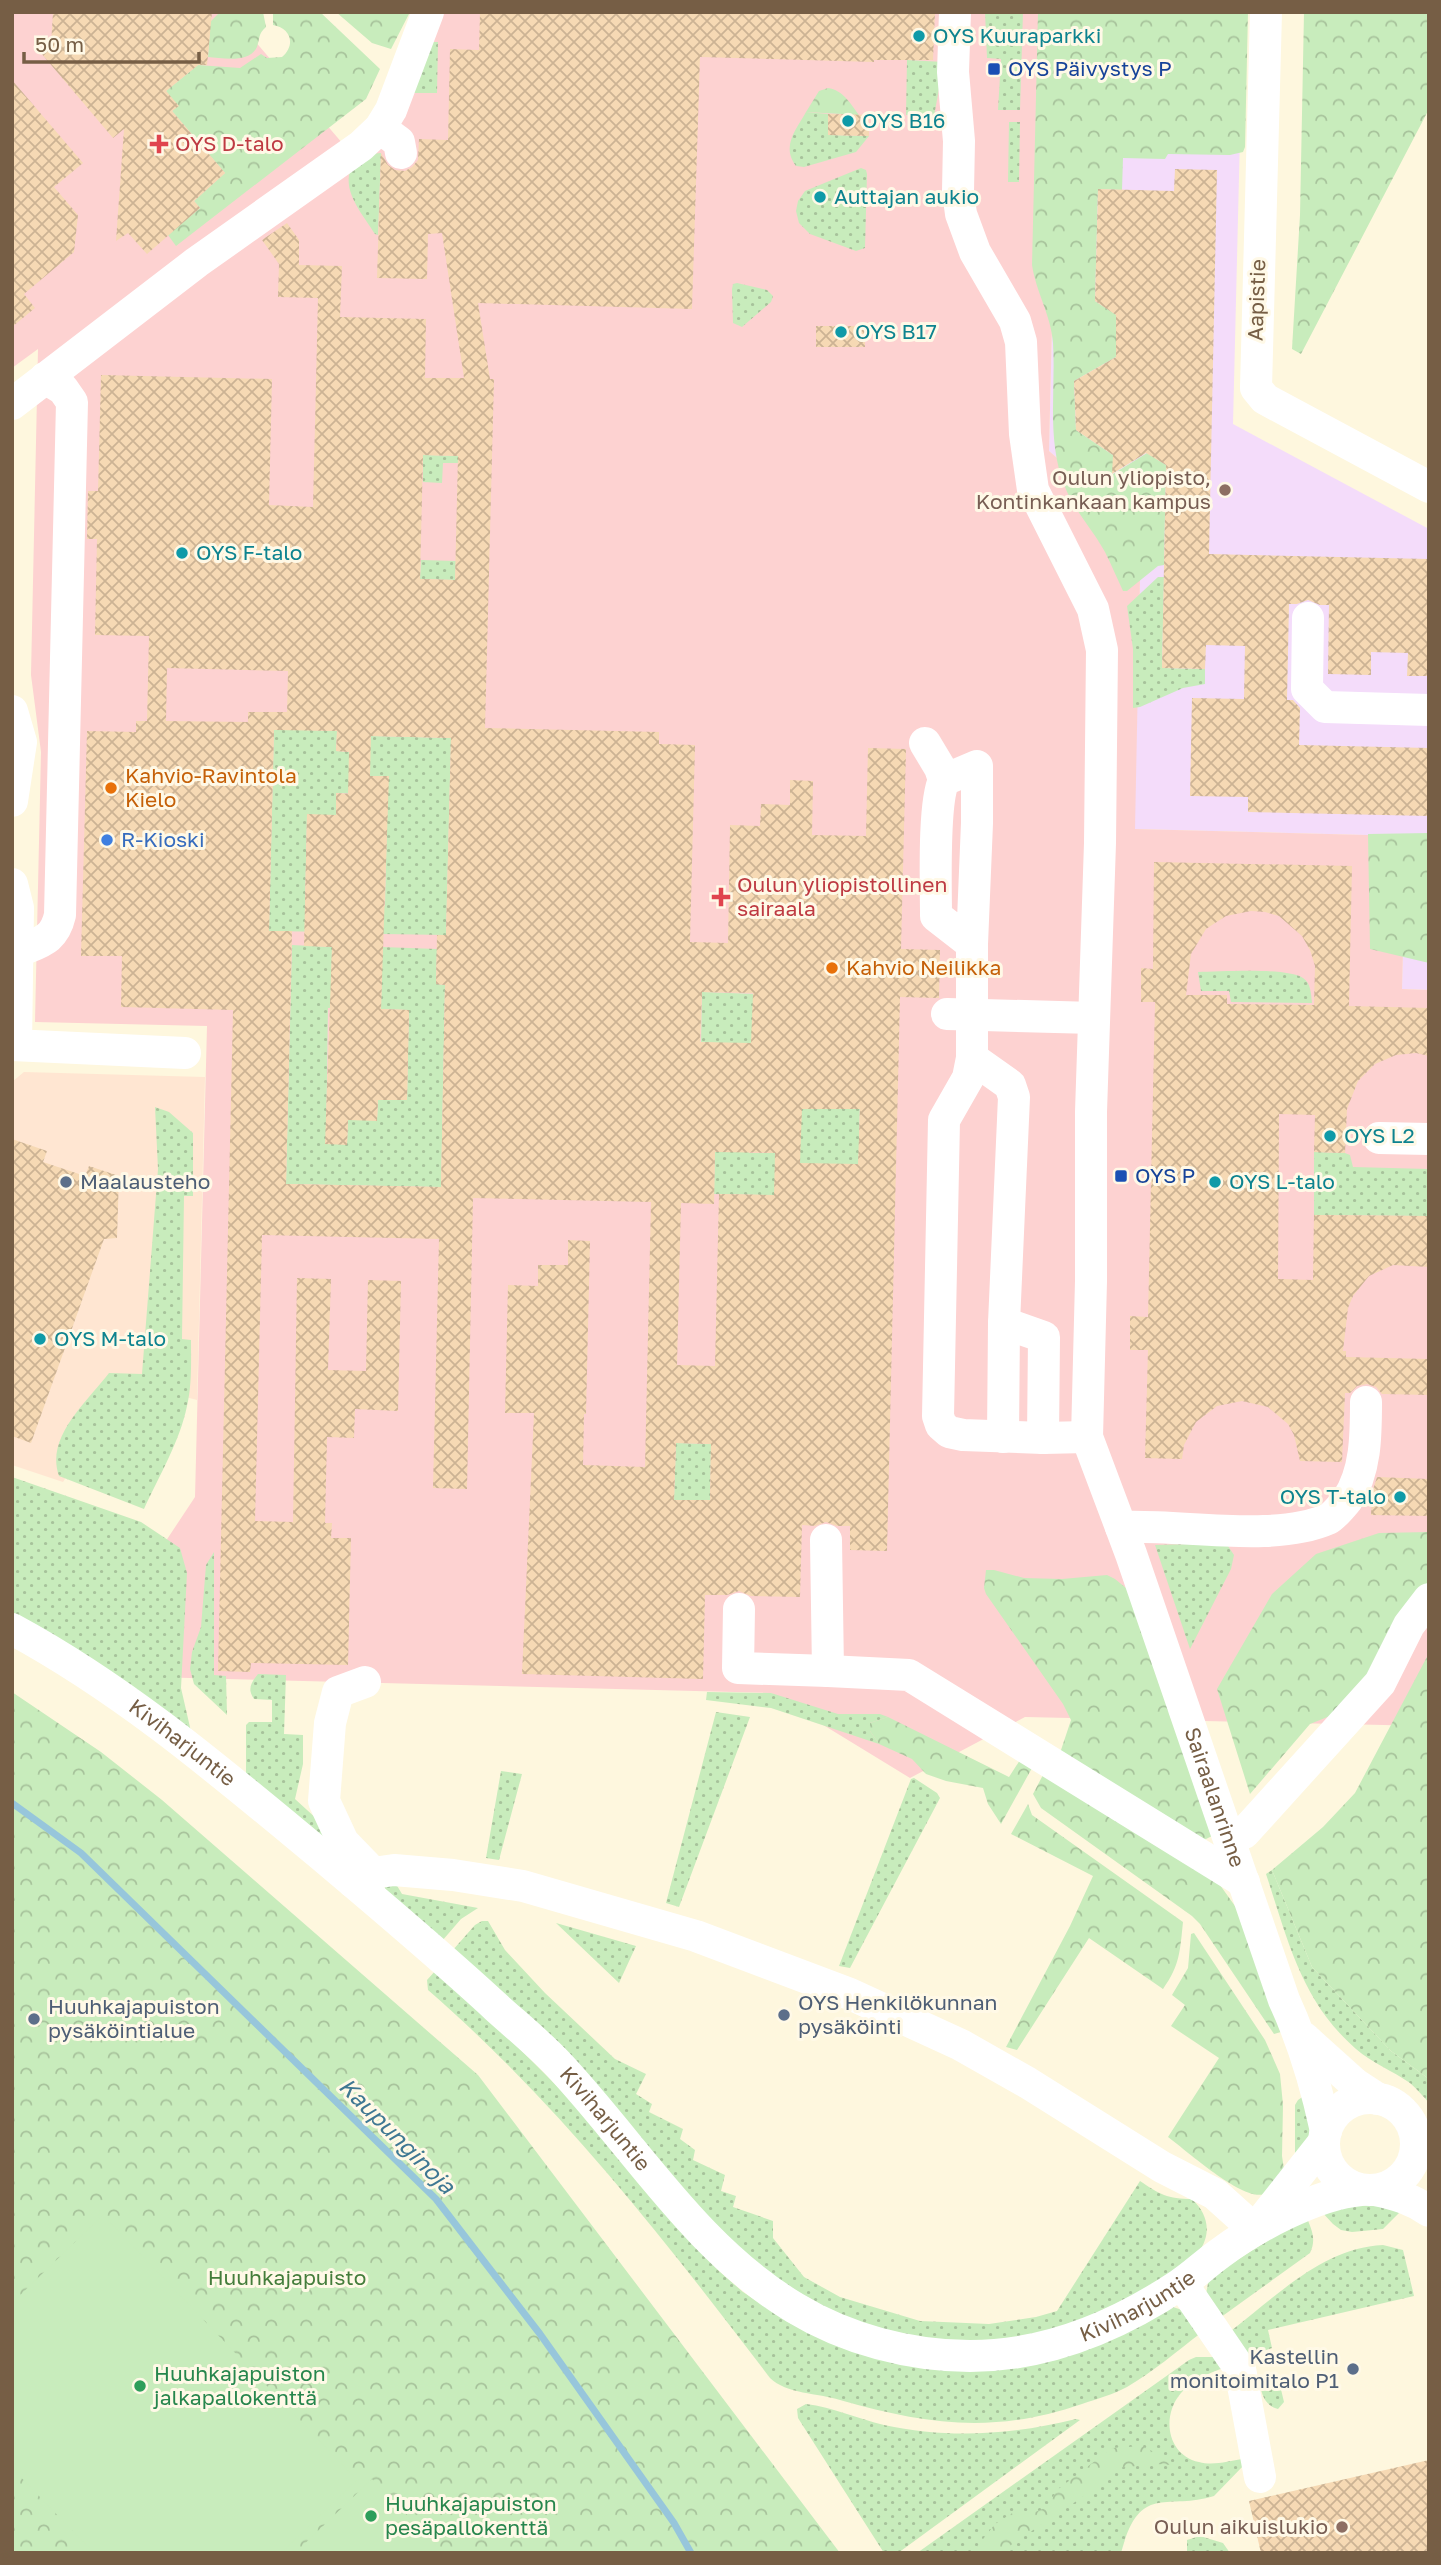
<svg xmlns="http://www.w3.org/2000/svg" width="1441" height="2565" viewBox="0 0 1441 2565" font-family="'Golos Text',sans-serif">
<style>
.commercial{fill:#ffe6d2}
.education{fill:#f4dcfa}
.medical{fill:#fdd2d1}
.grass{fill:url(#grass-dots)}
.forest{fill:url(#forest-crowns)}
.pitch{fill:#c8ecbc}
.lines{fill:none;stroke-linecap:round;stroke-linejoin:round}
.stream{stroke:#97c6db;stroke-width:7}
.building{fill:url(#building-cross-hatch);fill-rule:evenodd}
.minor{stroke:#fff;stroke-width:32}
.culture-dot{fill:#0f9aa8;stroke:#fff9e7;stroke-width:2.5}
.transit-dot{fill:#1a4fb4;stroke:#fff9e7;stroke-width:2.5}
.health-dot{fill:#e0444e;stroke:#fff9e7;stroke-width:2.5}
.education-dot{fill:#8d6e63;stroke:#fff9e7;stroke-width:2.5}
.food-dot{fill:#e8710a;stroke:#fff9e7;stroke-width:2.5}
.shop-dot{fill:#3f7fe0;stroke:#fff9e7;stroke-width:2.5}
.service-dot{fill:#5c6f8a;stroke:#fff9e7;stroke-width:2.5}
.leisure-dot{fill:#2e9e5b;stroke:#fff9e7;stroke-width:2.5}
.labels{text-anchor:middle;stroke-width:6;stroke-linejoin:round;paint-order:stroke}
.culture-label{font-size:21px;fill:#0d838f;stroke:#fff9e7;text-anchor:start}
.transit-label{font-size:21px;fill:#164399;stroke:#fff9e7;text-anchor:start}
.health-label{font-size:21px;fill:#be3a42;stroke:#fff9e7;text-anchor:start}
.street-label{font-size:21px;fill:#765e45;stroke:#fff9e7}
.education-label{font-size:21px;fill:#785e54;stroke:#fff9e7;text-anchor:end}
.food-label{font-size:21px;fill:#c56008;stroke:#fff9e7;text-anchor:start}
.shop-label{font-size:21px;fill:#366cbe;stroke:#fff9e7;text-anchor:start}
.service-label{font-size:21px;fill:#4e5e75;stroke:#fff9e7;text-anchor:start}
.park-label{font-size:21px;fill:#447d3b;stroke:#fff9e7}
.leisure-label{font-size:21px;fill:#27864d;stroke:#fff9e7;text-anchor:start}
.water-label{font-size:23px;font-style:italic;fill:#3f7893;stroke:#fff9e7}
</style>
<defs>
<pattern id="grass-dots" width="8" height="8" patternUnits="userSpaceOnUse" patternTransform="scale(1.75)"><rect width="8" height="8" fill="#c8ecbc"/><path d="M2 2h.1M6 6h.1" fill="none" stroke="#a7c29b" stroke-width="1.8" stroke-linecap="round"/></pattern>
<pattern id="forest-crowns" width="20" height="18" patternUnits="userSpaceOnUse" patternTransform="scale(1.75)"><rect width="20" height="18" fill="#c8ecbc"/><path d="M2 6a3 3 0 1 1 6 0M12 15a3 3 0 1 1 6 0" fill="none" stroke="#a7c29b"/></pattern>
<pattern id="building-cross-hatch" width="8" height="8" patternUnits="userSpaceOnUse" patternTransform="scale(1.75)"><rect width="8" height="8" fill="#f6d9b4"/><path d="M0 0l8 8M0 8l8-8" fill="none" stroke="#ccb394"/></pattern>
</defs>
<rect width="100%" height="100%" fill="#fef7de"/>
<path class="commercial" d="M24 1072 205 1077 197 1400 125 1381 63 1482 12 1465V1082Z"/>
<path class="education" d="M1243 12 1233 424 1429 529V990L1402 989 1405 836 1134 829 1141 530 1049 451 1058 78Z"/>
<path class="medical" d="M12 12H230L343 144 369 123 423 12H1121L1058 78 1049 451 1141 530 1135 829 1406 836 1402 989 1429 990V1726L1025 1717 910 1778 771 1693 152 1677 99 1642 195 1497 207 1026 35 1022 41 752 31 675 38 349 12 368Z"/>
<path class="grass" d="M985 12H1023L1020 110H998L1001 59 987 58Z
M428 42H438L437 93H407Z
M907 60 944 62 934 116 906 115Z
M806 112 828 114V135L869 136 856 152 804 167 796 166C781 146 796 130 806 112Z
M1009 122H1020L1019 182H1008Z
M381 153 378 235 375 234C364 216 343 193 350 171L369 154Z
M861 168 866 170 867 174 865 248 856 251 810 234 799 223 796 211 798 201 805 191Z
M737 283 767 290 773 296 771 302 742 327 733 323 732 289 733 284Z
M423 455 458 456V463H443L442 483 423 482Z
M421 560 456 561 455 580 420 579Z
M1158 577H1164L1162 668 1205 669V684L1183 688 1140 707 1133 708V649L1127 606Z
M274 729 337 731 336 751 349 752V764L371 736 451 738 446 935 382 934 383 907 385 906 388 776H367L366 794 336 793V815H307L305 904 333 932 269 931Z
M292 945 332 947 331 1008H328L326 1144H347L348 1120H377L378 1100H407L409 1010 381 1009 382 947 437 949 436 984 445 985 441 1187 286 1184Z
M1198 972C1220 972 1286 967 1303 978 1311 983 1311 994 1312 1003L1231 1002 1229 991H1201Z
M702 992 756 994 749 1153H770L802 1109 862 996 858 1197 714 1194 717 1043 701 1042Z
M155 1107 169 1112 193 1133V1196H184L182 1339 191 1340C191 1362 192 1385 187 1406 180 1441 159 1476 144 1509L59 1476C45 1437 87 1402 109 1373L142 1374 158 1169Z
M1314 1152 1345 1153 1350 1155 1353 1167 1429 1169V1216L1314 1215Z
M676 1443 711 1444 710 1500H674Z
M12 1477 141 1522 180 1548 187 1573 181 1688 192 1736 29 1621 12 1612Z
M1226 1543 1234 1555 1231 1569 1190 1649 1155 1545Z
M214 1552V1675L226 1676 227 1715 194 1684 190 1669 192 1652 201 1627 206 1565Z
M258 1674 286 1675 284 1734 303 1735V1764L295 1799 342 1842 338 1852 246 1777V1725L249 1722H272V1700L254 1699C247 1689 251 1683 258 1674Z
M707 1692 771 1693 838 1714H880L888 1717 870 1723V1731L879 1744 771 1708 706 1700Z
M716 1712 750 1717 679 1907 666 1903Z
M501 1771 522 1774 499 1860 486 1858Z
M914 1778 937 1793 940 1798 850 1968 839 1966 911 1779Z
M1272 1870 1312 1967 1391 2051 1429 2079V2103C1423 2096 1417 2089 1410 2083 1393 2071 1372 2063 1356 2049 1301 2001 1288 1940 1266 1874Z
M393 1879 402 1894 478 1908 461 1919 442 1941 385 1892V1882Z
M482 1921H488L505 1950 545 1993 615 2059 646 2074 636 2094 652 2104 649 2112 683 2129 680 2139 695 2150 693 2160 725 2175 721 2191 736 2196 733 2207 773 2221V2238L804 2277 840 2297 920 2321 989 2324 1036 2317 1057 2311 1140 2181C1159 2194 1168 2199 1192 2199 1208 2214 1212 2233 1199 2252L1147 2289 1063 2329 1008 2341H929L849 2321 758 2269 452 1951 475 1925Z
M556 1923 636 1946 619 1983Z
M436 1970 478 2007 568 2097 689 2239 719 2271 743 2292 790 2323 840 2347 890 2362 1173 2307 1185 2311 1201 2333C1177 2351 1153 2372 1127 2387 1114 2394 1097 2399 1082 2404 995 2434 927 2425 840 2400 818 2393 786 2394 770 2378 665 2240 559 2104 428 1990L427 1980Z
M1308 2093 1313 2135 1295 2164V2105L1298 2100Z
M1356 2199 1404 2208 1383 2229 1352 2232 1341 2230 1333 2224 1320 2210Z
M1306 2216C1311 2228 1317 2239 1310 2253L1217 2320 1206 2294 1209 2278Z
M1383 2245 1403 2250 1414 2296 1268 2330 1272 2348 1251 2355 1245 2352 1232 2330C1278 2295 1323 2248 1383 2245Z
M1196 2357H1215L1223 2368C1208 2374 1192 2380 1181 2393 1161 2416 1167 2455 1199 2462 1213 2466 1229 2461 1243 2459L1244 2465 1214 2496C1165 2511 1140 2482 1121 2553H917L1189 2360Z
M1266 2376H1275L1279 2381 1284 2402 1278 2409C1266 2406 1262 2396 1260 2385Z
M806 2404C833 2407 858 2419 884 2425 949 2439 1012 2435 1076 2419L1080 2420 898 2553H884L798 2418 797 2409Z
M1200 2536 1223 2543 1230 2553H1187V2540Z"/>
<path class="forest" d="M220 12H263L266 27C258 34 260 38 257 47 249 64 222 58 208 57L210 31 206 26Z
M273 12H320L380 69 366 99 176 246 168 235 200 208 194 201 225 173 172 111 178 106 166 91 198 65 240 68 261 54 267 58 282 57C296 45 291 28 273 25Z
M336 12H410L391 49 372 43Z
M1038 12H1248L1245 147 1243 152 1230 155 1168 154 1165 159 1123 158 1122 190 1098 189 1095 301 1129 323 1116 345V357L1074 381 1076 430 1113 455V474L1147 453 1166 465 1164 565 1158 566 1127 591H1123C1117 578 1111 564 1105 552 1093 530 1074 510 1065 487 1046 440 1056 391 1053 343 1051 315 1036 292 1032 265Z
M1304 12H1429V109L1301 354 1292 349 1300 215Z
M828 88C843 90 850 103 859 115L806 112 819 91Z
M1429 833V963L1370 949 1368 834Z
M1429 1532V1583L1425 1585 1367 1688 1340 1712 1310 1724 1250 1794 1217 1689 1272 1594 1316 1554 1379 1533Z
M986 1570H994L1024 1578 1062 1579 1107 1575 1115 1579 1131 1592 1212 1836 1204 1840 1060 1753 1071 1720 1063 1704 986 1594 984 1588Z
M1429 1653V2079L1391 2051 1312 1967 1272 1870 1323 1827 1355 1793Z
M12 1692 101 1752 162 1800 478 2075 840 2553H12Z
M888 1717 1009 1777 1020 1760 1032 1768 1001 1824 988 1804 983 1788 946 1781 926 1774 912 1759 879 1744 870 1731V1723Z
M1044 1773 1220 1885 1240 1913 1281 2032 1274 2034 1200 1924 1192 1916 1041 1808 1033 1794Z
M1028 1804 1032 1815 1183 1922C1180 1951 1180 1965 1163 1989L1089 1938 1017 2050 1006 2047 1070 1926 1093 1876 1011 1834Z
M1194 1933 1265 2040 1280 2074 1283 2105 1282 2156 1285 2176C1279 2182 1272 2191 1264 2194 1243 2202 1186 2150 1168 2137L1219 2058 1171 2026 1185 2005 1172 1995 1188 1968 1191 1934Z
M1142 2446 1166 2458 1172 2465 1157 2464 1116 2468 1087 2494 999 2553H972L995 2524 1014 2512 1033 2513 1047 2507 1057 2490 1112 2448Z"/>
<path class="pitch" d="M103 2215 357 2480 281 2553H94L12 2468V2303Z
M372 2479 443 2553H295Z"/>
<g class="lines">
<path class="stream" d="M12 1803 81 1853 436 2199 540 2334 674 2523 691 2553"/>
</g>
<path class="building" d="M53 12H212L207 65H198L166 91 179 106 172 111 225 173 194 201 200 208 147 254 128 233 116 241 124 129 113 138 41 53 51 45Z
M480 12H935L933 60H874V62L700 57 692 309 478 303 490 379H494L485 728 659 732V744L695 745 690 942 728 943 730 825 760 826 761 804 790 805V780L813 781 812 835 866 836 868 748 906 749 901 949 940 950 939 998 900 997 887 1551 850 1550V1526H837L826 1522 815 1526 802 1525 800 1597 751 1596 739 1591 727 1595H705L703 1679 522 1674 534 1413H505L508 1285 538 1286V1265H568V1240L590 1241 586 1414H584L583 1465 645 1467 651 1202 473 1198 467 1489 433 1488 439 1239 262 1235 255 1521 293 1522 297 1278 331 1279 328 1370 366 1371 368 1280 401 1281 398 1411 355 1409 354 1438 327 1437 325 1523H332L331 1538H351L348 1665 251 1663 250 1672 218 1671 233 1010 121 1007 122 956H81L87 731 136 732V721H147L149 636 95 635 97 539H87L88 491H98L101 375 272 379 269 505 313 507 318 298 278 297 279 264 262 240 287 223 299 240V265L342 266 340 317 426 319 425 378H464L442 233 428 234 427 279 377 278 381 153 388 165 395 170 405 171 412 167 418 160 419 139 448 140 450 49 479 50ZM423 455 458 456 455 580 420 579ZM167 668 288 671 287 712H248V722L166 721ZM274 730 337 731 336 751 349 752 348 794 336 793V815L307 814 304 946 332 947 325 1144 347 1145 348 1120 377 1121 378 1100H407L409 1010 381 1009 389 776H370L371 736 451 738 446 935H437L436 984 445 985 441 1187 286 1184 292 931H269ZM702 992 753 993 751 1043 700 1042ZM802 1109H860L858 1164 800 1163ZM715 1152 775 1153 774 1195 719 1194 715 1366 677 1365 681 1203 714 1204ZM676 1443 711 1444 710 1500H674Z
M12 80 83 163 54 187 78 215 74 252 24 294 35 308 12 327Z
M828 114 869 115V136L828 135Z
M1175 169 1217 170 1209 554 1429 559V676H1407L1408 653 1371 652V675L1328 674 1329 605H1320L1308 600 1297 604H1289L1287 700H1293L1300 708 1299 745 1429 748V816L1248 812V797L1190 796 1192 698 1244 699 1245 646 1206 645 1205 669 1162 668 1166 465 1146 453 1112 474 1113 455 1076 430 1074 381 1116 357V315L1095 301 1098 189 1174 191Z
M816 326H865V347H816Z
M1154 862 1352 866 1349 1006 1429 1008V1056L1416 1053 1396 1055 1375 1064 1358 1081 1347 1109 1345 1153 1314 1152 1315 1115 1279 1114 1278 1279 1313 1280 1314 1215 1429 1216V1267L1393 1265 1369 1276 1353 1296 1348 1308 1343 1351H1346V1357L1429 1359V1395L1382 1394 1376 1387 1367 1384 1357 1386 1350 1393H1345L1342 1462 1300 1461 1294 1435 1288 1424 1268 1407 1242 1401 1217 1406 1196 1422 1184 1445 1182 1459 1145 1458 1148 1350H1130V1316L1148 1317 1155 1002H1141V968L1153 969ZM1251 911 1265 912 1279 916 1302 936 1310 950 1315 966 1314 1005 1227 1004V995H1186L1191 954 1206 929 1226 916Z
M12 1139 47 1151 43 1162 85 1176 89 1166 119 1176 117 1238 104 1239 31 1443 12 1436Z
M1377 1477 1429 1479V1516L1371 1515 1372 1493Z
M1429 2460V2553H1261L1249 2501Z"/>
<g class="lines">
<g class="minor">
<path id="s1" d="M955 12 953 72 959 141 958 191 961 214 975 252 1015 321 1021 342 1025 434 1033 490 1093 609 1102 650 1100 843 1091 1112V1281L1087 1437 1131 1554 1284 2000C1304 2043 1316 2085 1326 2131"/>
<path d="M1266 12 1256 388 1265 399 1429 487"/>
<path d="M380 128 399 142 401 153"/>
<path d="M12 404 197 262 361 146 380 128 391 110 428 12"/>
<path d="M1308 618 1307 689 1325 707 1429 710"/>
<path d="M12 711 21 742 12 801"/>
<path d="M925 743 940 768 944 780"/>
<path d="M12 884 18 908 16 1045"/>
<path d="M972 944 936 916C936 886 933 803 944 780L977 766V823L972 944V1058L968 1078 944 1120 938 1416 941 1425 949 1432 963 1435 1043 1438 1087 1437"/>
<path d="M17 952C40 942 54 941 60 915L72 402 63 389 45 378"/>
<path d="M947 1014 1094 1018"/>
<path d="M12 1045 185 1053"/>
<path d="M972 1058 1010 1085 1014 1097 1004 1323 1003 1437"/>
<path d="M1379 1138 1429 1139"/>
<path d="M1004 1323 1044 1337 1043 1438"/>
<path d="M1121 1527C1182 1524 1274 1543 1328 1519 1334 1516 1342 1506 1347 1500 1366 1472 1366 1435 1366 1402"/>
<path d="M826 1540 828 1671 909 1675 1244 1882"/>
<path d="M739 1609 738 1668 828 1671"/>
<path id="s2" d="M12 1629C125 1690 222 1773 321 1855 380 1905 440 1955 497 2008 517 2026 539 2044 558 2064 635 2146 696 2249 795 2308 846 2339 910 2356 970 2356 1046 2356 1116 2327 1179 2285 1193 2276 1205 2264 1219 2254 1255 2227 1316 2194 1361 2190"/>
<path d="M365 1682 338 1692 330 1723 324 1801 343 1842 373 1873"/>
<path d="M1229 1837 1244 1833 1380 1683 1409 1625 1429 1599"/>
<path d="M353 1882 373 1873 394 1870 453 1875 523 1886 696 1936 850 1994 961 2045 1028 2083 1162 2167 1215 2194 1255 2230"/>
<path d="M1304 2038 1355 2084 1378 2099"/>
<circle cx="1370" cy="2144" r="46"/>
<path d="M1375 2190C1395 2194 1412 2199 1429 2211"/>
<path d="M1260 2223 1324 2142"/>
<path d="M1182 2284 1240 2369 1260 2477"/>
</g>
</g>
<g class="culture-dot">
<circle cx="919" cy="36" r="7"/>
<circle cx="848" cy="121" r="7"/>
<circle cx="820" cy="197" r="7"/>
<circle cx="841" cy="332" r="7"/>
<circle cx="182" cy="553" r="7"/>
<circle cx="1330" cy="1136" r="7"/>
<circle cx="1215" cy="1182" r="7"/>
<circle cx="40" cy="1339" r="7"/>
<circle cx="1400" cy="1497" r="7"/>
</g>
<g class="transit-dot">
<rect x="987" y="62" width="14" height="14" rx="3.5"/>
<rect x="1114" y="1169" width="14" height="14" rx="3.5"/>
</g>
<g class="health-dot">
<path d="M155.5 133.5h7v7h7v7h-7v7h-7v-7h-7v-7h7z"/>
<path d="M717.5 886.5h7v7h7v7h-7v7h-7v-7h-7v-7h7z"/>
</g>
<g class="education-dot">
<circle cx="1225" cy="490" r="7"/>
<circle cx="1342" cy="2527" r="7"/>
</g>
<g class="food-dot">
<circle cx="111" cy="788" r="7"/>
<circle cx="832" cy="968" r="7"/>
</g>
<circle class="shop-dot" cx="107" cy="840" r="7"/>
<g class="service-dot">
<circle cx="66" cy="1182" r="7"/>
<circle cx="784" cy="2015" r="7"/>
<circle cx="34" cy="2019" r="7"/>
<circle cx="1353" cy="2369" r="7"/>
</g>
<g class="leisure-dot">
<circle cx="140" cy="2386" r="7"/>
<circle cx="371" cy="2516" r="7"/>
</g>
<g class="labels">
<g class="culture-label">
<text x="933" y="43">OYS Kuuraparkki</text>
<text x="862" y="128">OYS B16</text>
<text x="834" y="204">Auttajan aukio</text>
<text x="855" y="339">OYS B17</text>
<text x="196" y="560">OYS F-talo</text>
<text x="1344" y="1143">OYS L2</text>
<text x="1229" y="1189">OYS L-talo</text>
<text x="54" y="1346">OYS M-talo</text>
<text x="1386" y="1504" text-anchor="end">OYS T-talo</text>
</g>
<g class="transit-label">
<text x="1008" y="76">OYS Päivystys P</text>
<text x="1135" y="1183">OYS P</text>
</g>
<g class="health-label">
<text x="175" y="151">OYS D-talo</text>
<text x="737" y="892">Oulun yliopistollinen<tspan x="737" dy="24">sairaala</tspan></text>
</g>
<g class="street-label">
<text transform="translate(1257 300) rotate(-88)" y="7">Aapistie</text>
<text dy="7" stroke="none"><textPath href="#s2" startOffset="205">Kiviharjuntie</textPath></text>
<text dy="7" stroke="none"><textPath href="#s1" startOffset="1838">Sairaalanrinne</textPath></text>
<text dy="7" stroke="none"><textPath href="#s2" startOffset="772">Kiviharjuntie</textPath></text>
<text dy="7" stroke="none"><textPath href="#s2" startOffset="1402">Kiviharjuntie</textPath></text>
</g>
<g class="education-label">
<text x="1211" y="485">Oulun yliopisto,<tspan x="1211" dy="24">Kontinkankaan kampus</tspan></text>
<text x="1328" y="2534">Oulun aikuislukio</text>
</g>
<g class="food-label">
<text x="125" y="783">Kahvio-Ravintola<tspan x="125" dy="24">Kielo</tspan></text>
<text x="846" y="975">Kahvio Neilikka</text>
</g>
<g class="shop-label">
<text x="121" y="847">R-Kioski</text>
</g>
<g class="service-label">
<text x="80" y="1189">Maalausteho</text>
<text x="798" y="2010">OYS Henkilökunnan<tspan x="798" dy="24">pysäköinti</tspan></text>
<text x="48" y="2014">Huuhkajapuiston<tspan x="48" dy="24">pysäköintialue</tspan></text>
<text x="1339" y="2364" text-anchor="end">Kastellin<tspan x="1339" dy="24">monitoimitalo P1</tspan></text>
</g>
<g class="park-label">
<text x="287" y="2285">Huuhkajapuisto</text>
</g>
<g class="leisure-label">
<text x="154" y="2381">Huuhkajapuiston<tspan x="154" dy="24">jalkapallokenttä</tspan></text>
<text x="385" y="2511">Huuhkajapuiston<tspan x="385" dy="24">pesäpallokenttä</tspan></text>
</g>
<g class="water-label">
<text transform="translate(397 2136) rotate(45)" y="8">Kaupunginoja</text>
</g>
</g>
<rect width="1441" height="2565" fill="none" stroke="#765e45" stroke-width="28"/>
<path d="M24 52v10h175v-10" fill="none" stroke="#765e45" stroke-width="3.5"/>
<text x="35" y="52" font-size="21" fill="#765e45" stroke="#fff9e7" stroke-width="5" paint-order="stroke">50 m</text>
</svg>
